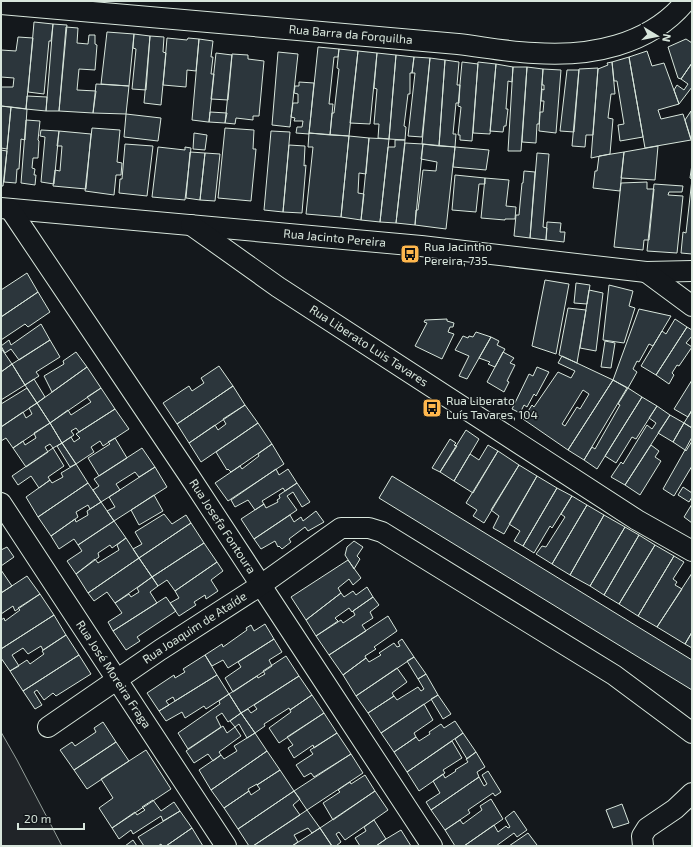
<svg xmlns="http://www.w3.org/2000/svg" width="693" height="847" viewBox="0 0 693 847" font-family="'Exo 2',sans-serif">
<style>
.green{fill:#202428;stroke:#939e99}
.building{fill:#2c363c;stroke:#d8e6dc;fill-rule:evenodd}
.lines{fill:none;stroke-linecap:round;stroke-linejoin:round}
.minor-casing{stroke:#d8e6dc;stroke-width:22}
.minor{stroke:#14181c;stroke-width:20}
.labels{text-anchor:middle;stroke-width:3;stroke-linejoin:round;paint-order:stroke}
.street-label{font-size:12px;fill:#d8e6dc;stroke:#14181c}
.poi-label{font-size:12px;fill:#d8e6dc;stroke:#14181c;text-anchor:start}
</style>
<rect width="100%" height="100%" fill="#14181c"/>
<path class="green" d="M1 732 17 760 62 846H1Z"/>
<path class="building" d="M34 22 53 24 51 41H49L44 94 28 92Z
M53 24 67 25 59 111H46Z
M66 27 78 28 77 43 88 44 89 35H95V44L97 45 95 70 79 69 77 90 96 91 93 113 59 111Z
M107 32 134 34 129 86 101 84Z
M134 34 150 36 146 90 132 89 136 49 133 48Z
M150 36 164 37 163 52 166 53 161 105 144 103Z
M18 37 33 38 26 109 1 106V87H13L14 78 1 77V50L16 51Z
M167 38 187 40 188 38 199 39 196 71 187 70 186 87 163 85Z
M199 39 213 41 211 57H213L211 74H214L209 122H208L192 120Z
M686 39 692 43V63L681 79 678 78 668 47Z
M318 47 339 49 338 57H334L329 104H333L330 135 309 133Z
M339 49 358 51 349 136 330 135 332 113H334L339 69 337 68Z
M358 51 377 53 370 124 350 123Z
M647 51 652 66 664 63 679 104 658 110 661 119 683 114 691 140 645 148 629 57Z
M278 52 298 54 290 127 272 125Z
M216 53 232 55 228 100 211 99Z
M377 53 396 55 389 139 378 138 379 124H374L377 89 374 88Z
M232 54 248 55V59L264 61 259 116H253V120L236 118 235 124 225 123Z
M396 55 414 57 412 73H410V94H408L404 126 406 127 405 140 389 139Z
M414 57 430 58 422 137 408 136 415 73H412Z
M629 57 643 137 620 141 618 125 624 124 617 81H614L612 62Z
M430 58 445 60 439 146 422 144Z
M445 60 459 62 457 85H460L459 103H456L453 134H456L455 147 439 146Z
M462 62 478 64 472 141 460 140V135H458L461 107 458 106Z
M478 62 496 64 490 134 473 133Z
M612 62 615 94H611L608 118 613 119 610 154 591 158 598 69 608 65 607 63Z
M692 63V87L679 104 674 90 677 85 684 90 688 84 681 79Z
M496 64 513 67 512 82 508 81 506 109H508L506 126H504L503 132 490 131Z
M513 67H527L521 151H508Z
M527 67 543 69 539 124H537L536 143 522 142Z
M598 68 593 135H586L585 147 572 146 579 69Z
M543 69 561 70 556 133 539 131 540 112H543L544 101H541L542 89 544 90V85H542Z
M567 70H579L574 132 560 131Z
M299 82 314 83 309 134 296 133 297 127H302L303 121H294L295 118 291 117 293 103H298V94L294 93 295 86H299Z
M96 84 129 86 126 114 93 113Z
M27 96 47 97 46 111 26 109Z
M1 106 11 107 7 149 1 148Z
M11 107 27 109 25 140 21 139 19 169H17L16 183 4 182Z
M691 111 692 137 691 139 685 120Z
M210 112 227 113 225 123 209 122Z
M126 114 161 118 158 141 124 137Z
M26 120 40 121 38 140 39 141 38 158H33L32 168 35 169 34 175H36L35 185 21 183Z
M92 128 120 130 117 162 122 163 121 175H116L114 195 85 191Z
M225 128 254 130 253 149H256L251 201 218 198Z
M41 130 59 131 54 184 41 182 45 137 40 136Z
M59 131 91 134 86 189 53 186 55 170 60 171 62 146H57Z
M271 131 290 132 283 212 264 210Z
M194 133 207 135 205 150 193 149Z
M309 133 349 136 341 217 306 214 313 147H308Z
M349 136 369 138 366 174 359 173 358 193 364 194 361 220 341 217Z
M369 138 389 139 380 222 361 220Z
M395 140H405L396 223 380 222 388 147H395Z
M405 143 423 144 415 225 396 223Z
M125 144 153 146 147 196 119 193 120 179H122Z
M423 144 455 147 446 229 415 225 416 210H418L423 170 436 171 437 162 421 159Z
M289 145 305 146 304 166 306 165 302 213 283 212Z
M658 146 655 180 621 178 624 152Z
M158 147 185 150V147L191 148 185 200 152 197Z
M455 147 489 150 486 170 453 167Z
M1 150 7 151 3 186H1Z
M190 152 205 153 200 200 186 198Z
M624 152 620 191 593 188 595 171H597L599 156Z
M205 153 220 154 215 201 200 200Z
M537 153 549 154 543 227 547 228 546 240 530 238Z
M692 164V254L681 253 683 232 686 233 692 179 690 178Z
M524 171 535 172 530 238 514 236 516 215H519L522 183H523Z
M455 175 485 178V184H479L476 212 452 210Z
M485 178 509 180 506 206 516 207 515 219H505V220L481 218Z
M647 182V189H654L649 240H644L643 250 614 247 621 183Z
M654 184 683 186 682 192H669L668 195 683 196 677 253 647 251Z
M547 222 561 223 560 232H565L564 242 546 240Z
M27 273 38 292 1 317V290Z
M545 280 569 284 556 354 532 346Z
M576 283 590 285 587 304 574 303Z
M609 285 633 291 629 306 635 308 624 343 603 340Z
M589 290 603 293 596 351 580 348Z
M38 292 50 312 28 327 25 324 1 340V317Z
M568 308 586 310 577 363 559 355Z
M639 309 671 316 653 346 649 344 639 362 637 361 633 369 637 372 628 388 613 380Z
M447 319V321L454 323 453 327H450L448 332 454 334 442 359 415 346 427 323 424 322 425 320Z
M675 319 687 327 656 375 641 366 662 331 666 334Z
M41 324 50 340 19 360 11 349 5 353 1 346 9 340 11 345Z
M687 327 692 330V336L686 343 692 347 679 366 677 365 672 373 674 375 669 384 656 375Z
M476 332 491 337 467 379 459 376 469 356 455 350 463 336 468 338 469 336 473 337Z
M491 337 499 341 497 345 505 349 495 367 488 364 490 362 479 358Z
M50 340 60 357 36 372 39 376 25 385 12 364Z
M605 341 615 343 611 368 601 367Z
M1 348 12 364 1 372Z
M76 352 87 367 52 392 44 376 64 364 63 361Z
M503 352 514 358 510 363 515 365 507 381 509 382 504 392 487 382Z
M562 356 613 380 568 450 523 419 532 405 534 407 558 372 571 378 575 371 558 363ZM583 390 589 394 580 409 577 407 565 426 562 424Z
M12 364 25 385 1 400V372Z
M219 366 233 386 177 424 163 403 189 386 192 391 204 383 201 378Z
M87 367 101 388 50 423 37 403Z
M537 367 549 372 536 396 534 394 527 407 524 405 520 413 512 409 529 374 533 376Z
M34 379 45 397 37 403 25 385Z
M613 380 627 388 584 460 568 450Z
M692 380V410L688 417 674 409Z
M233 386 245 405 189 443 177 424Z
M27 388 37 403 1 427V404Z
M101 388 115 409 79 432 76 428 71 431 74 435 62 443 50 423 68 410 71 415 91 402 87 397Z
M628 388 642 397 597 469 584 460 592 447 595 449 620 405 618 404Z
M642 397 657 406 636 439 632 437 616 463 605 456Z
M37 403 50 423 13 448 6 438 1 441V427L23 412 26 418 32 414 29 408Z
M245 405 258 423 201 462 189 443 215 425 218 430 226 424 223 419Z
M657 406 670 415 625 485 611 477 621 462 623 464 647 425 652 429 656 423 649 418Z
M115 409 129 429 103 446 100 441 91 447 94 452 76 464 62 443 71 437 74 442 80 438 76 434Z
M692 410V428L684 423Z
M670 415 684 423 673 442 658 433Z
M50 423 62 443 53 448 50 444 45 447 48 452 26 467 13 448 23 441 25 445 36 438 34 433Z
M258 423 272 444 231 472 228 469 227 470 216 452Z
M684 423 692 428V437L685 450 673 442Z
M466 430 479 439 454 481 440 472Z
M115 438 127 458 99 476 88 458 110 444 108 442Z
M450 439 456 443 454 445 457 446 440 472 432 468Z
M692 441V466L674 496 663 489 685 450 686 451Z
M62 443 76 464 70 467 57 446Z
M272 444 284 464 228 501 215 483 240 466 242 469 259 456 258 454Z
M488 445 498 451 473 493 454 481 470 454 479 460Z
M651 445 659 451 655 457 661 461 640 495 625 485Z
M53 448 64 466 48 477 50 480 39 488 31 476 18 485 12 476Z
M142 448 155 467 139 477 135 472 116 484 120 490 101 502 93 490 99 486 94 479Z
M498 451 519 465 484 523 473 516 477 510 466 503Z
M76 464 88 483 38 517 26 497 50 480 52 483 63 477 61 473Z
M519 465 537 476 504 534 493 528 499 516 491 510Z
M155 467 167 487 114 521 107 511 115 507 109 497Z
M276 469 279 475 288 469 297 483 285 491 283 488 262 501 264 504 255 510 248 500 235 507 231 500Z
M392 476 692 660V690L379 498Z
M537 476 557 488 523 546 514 541 520 531 509 524Z
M88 483 101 502 90 509 88 505 76 512 78 517 51 536 38 517Z
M297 483 310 502 302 507 293 492 287 496 297 510 254 539 241 519 264 504 266 508 278 502 277 500 280 498 279 495Z
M683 487 692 493V497L689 502 678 495Z
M557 488 572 496 552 528 550 526 534 553 523 546Z
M154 495 163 511 139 525 131 510Z
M572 496 587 505 552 564 536 554 542 546 546 547 565 517 561 514Z
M101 502 114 521 78 545 74 539 59 549 51 536 75 519 76 522 88 515 87 511Z
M692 504V523L684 517Z
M587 505 604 515 570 575 552 564Z
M316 511 324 522 308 531 305 527 289 539 291 542 282 549 279 546 278 547 275 541 261 549 254 539 290 515 294 522 301 517 303 521Z
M164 514 172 524 186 515 191 523 139 558 133 549 142 544 135 532Z
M604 515 625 527 590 586 570 575Z
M114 521 126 538 112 548 110 545 98 553 99 557 76 574 67 561 82 551 78 545Z
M191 523 204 543 152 577 139 558Z
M625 527 639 535 604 595 590 586Z
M639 535 655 545 619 604 604 595Z
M126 538 139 558 88 593 76 574 95 559 98 563 119 550 117 545Z
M354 541 363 547 357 556 360 559 354 569 345 555 347 547Z
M204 543 217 562 175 591 167 580 158 586 152 577Z
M655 545 674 556 638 616 619 604Z
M7 547 14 557 1 566V550Z
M674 556 684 562 673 579 677 582 675 585 682 589 657 627 638 616Z
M139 558 152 577 115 603 107 592 94 601 88 593Z
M348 560 361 578 353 585 349 579 338 588 341 593 306 620 291 597Z
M217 562 223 571 211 580 218 591 206 599 205 595 194 602 196 605 179 616 170 603 179 598 175 591Z
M1 570 12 586 1 593Z
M692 573V632L685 644 657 627Z
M27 576 40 594 15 611 13 606 1 614V593Z
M152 577 158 586 150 592 157 603 113 631 108 622 122 613 115 603 129 594 131 597 139 592 137 588Z
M367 587 373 597 353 611 352 612 349 608 335 618 338 621 316 636 306 620 341 593 344 597 353 591 356 595Z
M40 594 54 615 1 649V620L4 618 5 621 20 610 18 608Z
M166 597 176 611 137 637 140 641 126 650 113 631Z
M373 597 379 605 370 612 373 618 362 625 366 631 329 655 316 636 341 620 343 623 355 615 353 611Z
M54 615 66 635 43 650 41 646 28 654 23 648 12 655 19 666 10 671 1 658V649Z
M388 616 397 631 374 647 376 649 365 656 366 658 343 675 329 655Z
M265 624 274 639 228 668 223 660 212 666 205 655 222 644 223 647 247 630 246 628 251 625 254 631Z
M692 632V648L685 644Z
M66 635 79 655 23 691 10 671 27 660 30 664 44 654 42 651Z
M274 639 282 652 269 660 272 666 233 692 225 678 241 667 238 662Z
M402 639 414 657 356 696 343 675 366 658 369 662 381 655 379 653 394 643 397 647 400 646 398 642Z
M79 655 91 674 56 696 53 693 44 700 37 690 34 692 42 705 35 709 23 691Z
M205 655 217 675 175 701 173 697 166 701 169 705 159 711 147 693 174 675 175 678 185 672 183 669Z
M286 656 299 676 241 713 229 694 257 676 258 678 265 674 263 671Z
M414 657 426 674 418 679 407 661Z
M397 668 407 682 392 693 394 696 368 713 356 696Z
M426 674 438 695 381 733 368 713 394 696 397 700 418 687 421 691 424 689 418 679Z
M217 675 229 694 206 709 204 706 185 718 182 712 166 721 159 711Z
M299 676 312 695 290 710 289 708 264 724 265 726 255 733 241 713 248 709 251 713 257 709 254 705Z
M229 694 241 713 228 722 222 713 216 717 221 727 188 749 178 733 220 704 219 701Z
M312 695 324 713 279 743 269 728 291 712 290 710Z
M438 695 451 714 443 719 431 699Z
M424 704 433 720 414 733 416 737 394 752 381 733Z
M241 713 255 733 247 738 239 724 235 727 230 721Z
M324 713 337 733 314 748 313 745 294 758 288 748 293 745 287 737Z
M455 721 463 733 407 772 394 752 416 737 419 741 430 734 429 732 441 724 444 728Z
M103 722 116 742 74 770 60 750 72 742 75 746 96 732 94 728Z
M223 726 227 733 235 727 241 736 219 752 221 755 213 761 208 754 194 763 186 751Z
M255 733 267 751 211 790 199 770 221 755 224 759 237 751 234 746Z
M337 733 351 754 314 777 311 773 304 777 296 765 313 754 310 750Z
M463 733 476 752 467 759 455 739Z
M452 741 462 758 443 770 445 773 419 791 407 772Z
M116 742 129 761 87 789 74 770Z
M146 750 171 789 112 828 99 808 113 798 101 779Z
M267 751 280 770 257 785V784L248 789 249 791 224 808 211 790Z
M476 752 485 767 477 772 479 777 431 810 426 802 440 793 433 781 443 774 445 778 456 771 455 770 468 762 466 759Z
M351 754 363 773 307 810 294 791Z
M280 770 294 791 238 829 224 808 249 791 251 795 260 789 257 785Z
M488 771 501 792 495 796 493 793 468 810 470 813 445 830 431 810 479 777 484 786 487 784 482 775Z
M365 775 375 791 333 820 323 803 340 792 338 790 350 782 351 784Z
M294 791 300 799 293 805 300 815 253 846H249L238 829Z
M375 791 388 810 345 840 339 832 336 834 341 842 336 846H332L320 828Z
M491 799 503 819 464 846H455L445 830 460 820 463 824 482 810 480 806Z
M153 800 161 811 174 802 180 811 163 821 161 816 133 834 131 830 119 839 112 828 135 812 137 815 145 810 142 807Z
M622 804 629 823 613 828 606 810Z
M307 810 320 828 312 833 308 828 294 835 298 842 292 846H253Z
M180 811 192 828 166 846H162L161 844 158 846H144L138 837Z
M514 811 527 830 517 837 514 833 496 846H464L494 825 498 832 506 826 508 828 510 827 505 818Z
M374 820 386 839 376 846H360L355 838 366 831 364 827Z
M192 828 203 846H166Z
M320 828 332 846H292L303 839Z
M401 830 411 846H376L386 839Z
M528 833 537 845 535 846H509Z
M133 840 137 846H125Z"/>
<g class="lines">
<g class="minor-casing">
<g id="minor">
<path id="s1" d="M1 4 458 44C483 47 509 52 534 53 589 57 649 46 686 1"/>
<path id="s2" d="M1 208 421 246 646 272 692 271"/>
<path id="s3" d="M10 209 188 474 432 846"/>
<path id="s4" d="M191 225 278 287 637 520 692 551"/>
<path d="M646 272 692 306"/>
<path id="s5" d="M1 503 226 846"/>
<path id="s6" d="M48 727 160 650 261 585 341 528H369L382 532 614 675 692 733"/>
<path d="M643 846 642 836 647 828 675 809 692 793"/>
</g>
</g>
<use href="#minor" class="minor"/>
</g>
<defs>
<g id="bus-square" transform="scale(1)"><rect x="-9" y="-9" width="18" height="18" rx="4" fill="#ffb74d" stroke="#14181c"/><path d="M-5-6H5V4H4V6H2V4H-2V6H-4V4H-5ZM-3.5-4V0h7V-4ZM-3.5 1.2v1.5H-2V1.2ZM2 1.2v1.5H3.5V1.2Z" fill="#111"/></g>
</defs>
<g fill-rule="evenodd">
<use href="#bus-square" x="410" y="254"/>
<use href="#bus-square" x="432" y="408"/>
</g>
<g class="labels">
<g class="street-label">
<text dy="4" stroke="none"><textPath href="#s1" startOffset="351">Rua Barra da Forquilha</textPath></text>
<text dy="4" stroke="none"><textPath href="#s2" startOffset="335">Rua Jacinto Pereira</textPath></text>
<text dy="4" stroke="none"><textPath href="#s4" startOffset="215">Rua Liberato Luis Tavares</textPath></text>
<text dy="4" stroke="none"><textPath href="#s3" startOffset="382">Rua Josefa Fontoura</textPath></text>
<text dy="4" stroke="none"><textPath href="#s6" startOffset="177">Rua Joaquim de Ataíde</textPath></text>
<text dy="4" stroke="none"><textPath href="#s5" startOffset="205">Rua José Moreira Fraga</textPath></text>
</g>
<g class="poi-label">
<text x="424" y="251">Rua Jacintho<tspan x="424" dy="14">Pereira, 735</tspan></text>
<text x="446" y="405">Rua Liberato<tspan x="446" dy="14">Luís Tavares, 104</tspan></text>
</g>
</g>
<rect width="693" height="847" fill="none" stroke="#d8e6dc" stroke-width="4"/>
<g transform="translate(657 36) rotate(100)" stroke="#14181c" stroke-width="3" paint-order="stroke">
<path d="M0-3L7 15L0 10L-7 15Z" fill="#d8e6dc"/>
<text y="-6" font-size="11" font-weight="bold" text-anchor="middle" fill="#d8e6dc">N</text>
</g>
<path d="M18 823v6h66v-6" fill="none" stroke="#d8e6dc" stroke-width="2"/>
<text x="24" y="823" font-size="12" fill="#d8e6dc" stroke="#14181c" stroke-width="3" paint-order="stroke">20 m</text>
</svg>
